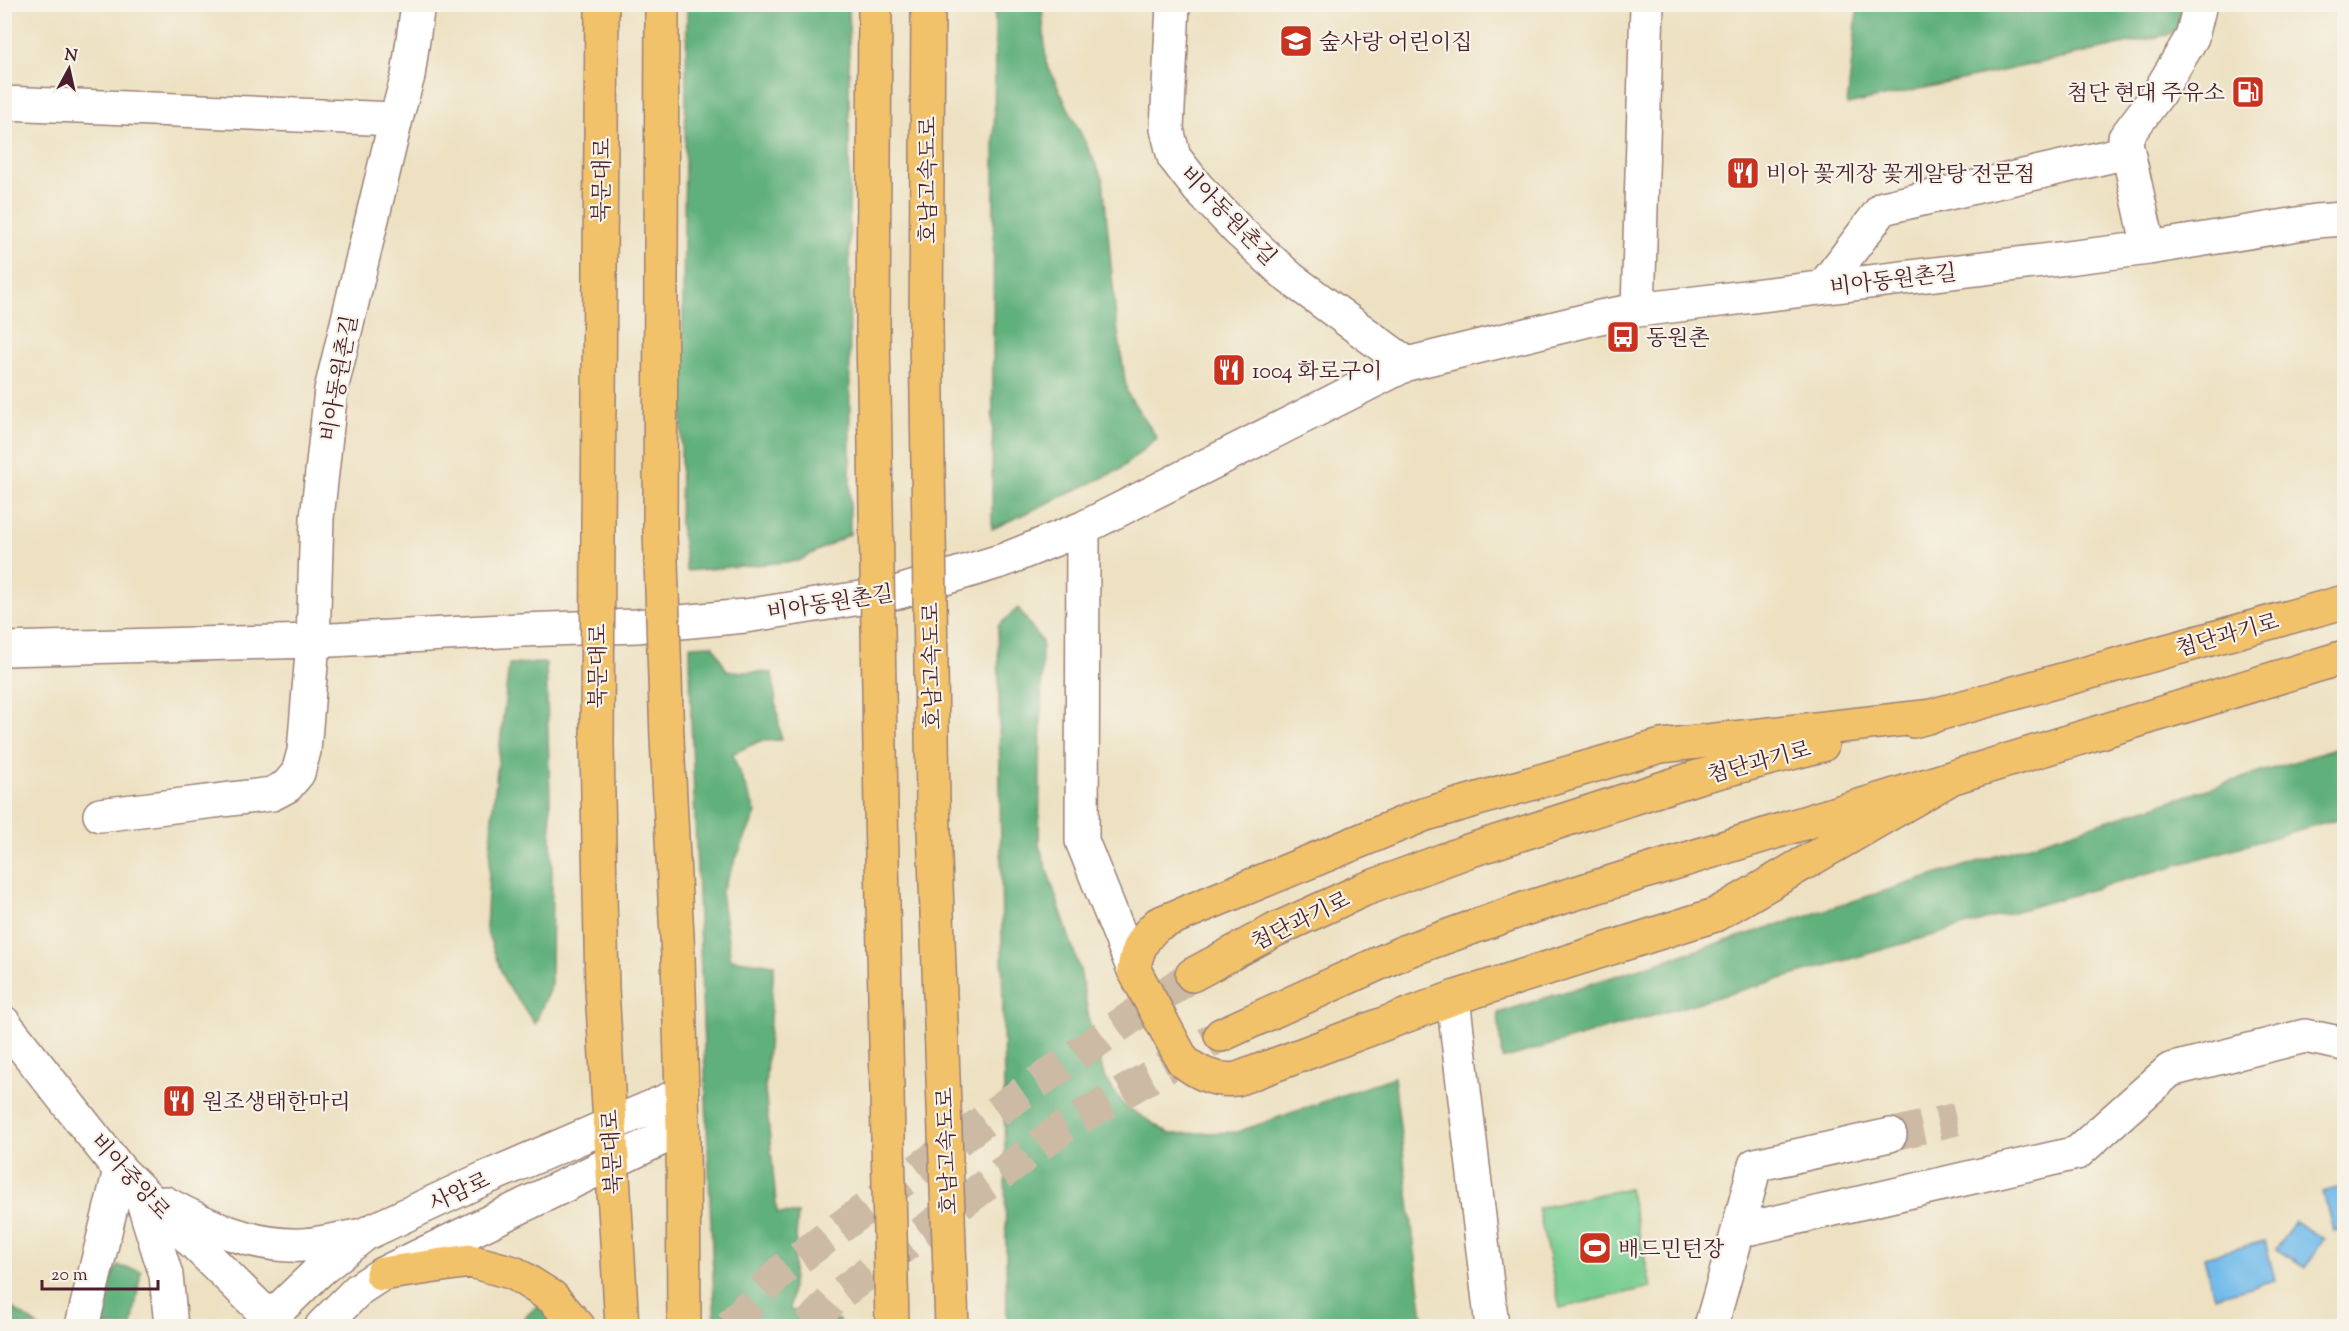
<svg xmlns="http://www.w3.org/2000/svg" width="2349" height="1331" viewBox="0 0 2349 1331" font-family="'Sorts Mill Goudy','Noto Serif KR',serif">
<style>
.green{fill:#77cd91;stroke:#60765e;stroke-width:1.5}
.forest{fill:#61b07b;stroke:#566853;stroke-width:1.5}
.water{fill:#71bbea;stroke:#5e6d8a;stroke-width:1.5}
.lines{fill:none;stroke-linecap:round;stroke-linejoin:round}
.minor-tunnel{stroke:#ccbaa4;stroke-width:33;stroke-dasharray:33 16;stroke-linecap:butt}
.major-tunnel{stroke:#ccbaa4;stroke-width:33;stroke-dasharray:33 16;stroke-linecap:butt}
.minor-casing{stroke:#9c8076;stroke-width:36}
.major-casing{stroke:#9c8076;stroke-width:36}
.highway-casing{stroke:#9c8076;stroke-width:36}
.minor{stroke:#fff;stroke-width:33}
.major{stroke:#f2c26a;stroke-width:33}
.highway{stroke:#f2c26a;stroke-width:33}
.major-bridge-casing{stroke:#9c8076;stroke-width:36;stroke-linecap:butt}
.highway-bridge-casing{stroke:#9c8076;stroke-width:36;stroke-linecap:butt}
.major-bridge{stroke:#f2c26a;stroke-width:33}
.highway-bridge{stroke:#f2c26a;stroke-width:33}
.labels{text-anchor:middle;stroke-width:4.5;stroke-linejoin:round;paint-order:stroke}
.poi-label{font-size:22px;fill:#4a1f2b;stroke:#f7f3e8;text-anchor:start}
.street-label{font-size:22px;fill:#4a1f2b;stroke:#f7f3e8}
</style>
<rect width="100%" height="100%" fill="#f7f3e8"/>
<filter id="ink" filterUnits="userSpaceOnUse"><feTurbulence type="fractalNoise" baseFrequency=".0167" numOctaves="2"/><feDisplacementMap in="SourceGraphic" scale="12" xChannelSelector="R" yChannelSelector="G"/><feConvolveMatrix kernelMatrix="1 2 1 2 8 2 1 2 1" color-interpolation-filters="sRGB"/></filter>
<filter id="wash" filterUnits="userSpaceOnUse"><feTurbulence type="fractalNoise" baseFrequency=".008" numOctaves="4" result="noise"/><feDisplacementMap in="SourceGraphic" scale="24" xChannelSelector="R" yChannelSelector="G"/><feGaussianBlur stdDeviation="1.35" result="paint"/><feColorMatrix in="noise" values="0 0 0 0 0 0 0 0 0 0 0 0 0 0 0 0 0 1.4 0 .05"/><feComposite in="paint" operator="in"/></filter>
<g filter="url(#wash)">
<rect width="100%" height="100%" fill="#ede1c2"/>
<path class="green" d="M1629 1188 1651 1287 1560 1308 1538 1208Z"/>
<path class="forest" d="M687 5H849L850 534 798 561 687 571 680 523Z
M995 5H1042L1046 63 1103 179 1116 319 1127 393 1157 438 1119 470 992 529Z
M1858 5H2184L2175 33 1847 105Z
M1018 608 1042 642 1039 845 1080 970 1090 1025 1105 1079 1125 1106 1170 1134 1237 1132 1394 1077 1424 1326H1007L998 626Z
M713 645 727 671 772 673 781 740 760 741 732 754 756 813 721 893 731 959 774 965 765 1088 777 1213 798 1214 790 1310 839 1320V1326H715L691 718 690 646Z
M546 663 552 870 551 985 535 1024 505 982 486 929 492 816 509 664Z
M2344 746V817L1502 1059 1498 1013Z
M118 1266 141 1271 132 1326H95L103 1294Z
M4 1303H5L38 1326H5Z
M538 1305 550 1316 555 1326H521L519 1323Z"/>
<path class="water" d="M2344 1186V1228L2333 1231 2323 1192Z
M2295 1221 2324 1239 2305 1268 2276 1249Z
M2265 1241 2275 1280 2214 1297 2204 1257Z"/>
</g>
<g filter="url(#ink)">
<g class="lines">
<path class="minor-tunnel" d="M1890 1135 1956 1119"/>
<path class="major-tunnel" d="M730 1326 780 1272 1008 1103 1192 975
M808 1326 833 1299 1061 1129 1221 1035"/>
<g class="minor-casing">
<path id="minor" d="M1173 4 1167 129 1174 157 1198 188 1239 231 1290 278 1407 364
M4 103 396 119
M2149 248 2125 138 2158 94 2192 37 2200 4
M1823 287 1883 208 2128 152
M1638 310 1647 4
M1083 528 1082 841 1134 970
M4 649 313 641 521 630 637 626 745 616 899 592 1004 560 1083 528 1407 364 1600 317 1638 310 2149 248 2316 221 2344 219
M100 815 272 794 287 786 298 773 304 751 313 641 317 518 331 390 396 119 408 76 418 4
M1453 998 1492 1326
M4 1023 120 1170 270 1318
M141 1195 166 1275 171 1326
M165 1203C208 1226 252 1247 303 1245 322 1244 343 1238 363 1235
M1738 1231 1755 1165 1890 1135
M82 1326 120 1170
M262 1326 320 1270 365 1234 481 1180 682 1094
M322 1326 359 1289 382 1274 683 1128
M1711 1326 1738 1231 2077 1153 2170 1070 2305 1036 2344 1044"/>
</g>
<g class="major-casing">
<path id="major" d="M598 531 602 4
M660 531 662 4
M1933 716 1661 746 1423 815 1158 924C1143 937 1136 951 1134 970L1183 1061C1199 1074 1216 1082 1237 1079L1453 998 1715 915 1953 777
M1913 721 2344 602
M667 739 678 957 683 1128 684 1326
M597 746 602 989 622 1326
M1192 975 1275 930 1363 890 1468 851 1698 777 1822 745
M1221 1035 1406 951 1524 909 2344 657
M382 1274 470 1261 514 1273 552 1297 578 1326"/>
</g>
<g class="highway-casing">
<path id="highway" d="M873 328 875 4
M926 329 928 4
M933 802 952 1326
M881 809 892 1326"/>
</g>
<use href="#minor" class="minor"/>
<use href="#major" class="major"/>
<use href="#highway" class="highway"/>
<g class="major-bridge-casing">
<path id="major-bridge" d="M660 531 667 739
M597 746 598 531"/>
</g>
<g class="highway-bridge-casing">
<path id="highway-bridge" d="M873 328 881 809
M926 329 933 802"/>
</g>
<use href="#major-bridge" class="major-bridge"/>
<use href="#highway-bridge" class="highway-bridge"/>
</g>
</g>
<defs>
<g id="school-square" transform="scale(1.725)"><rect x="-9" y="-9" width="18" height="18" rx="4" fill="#c8321e" stroke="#f7f3e8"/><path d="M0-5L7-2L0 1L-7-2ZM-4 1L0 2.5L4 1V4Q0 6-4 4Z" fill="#fff"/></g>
<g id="fuel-square" transform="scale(1.725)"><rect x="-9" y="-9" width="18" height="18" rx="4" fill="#c8321e" stroke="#f7f3e8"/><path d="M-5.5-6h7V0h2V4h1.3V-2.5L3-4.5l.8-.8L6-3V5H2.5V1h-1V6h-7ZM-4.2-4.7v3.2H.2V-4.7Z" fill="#fff"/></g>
<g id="restaurant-square" transform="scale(1.725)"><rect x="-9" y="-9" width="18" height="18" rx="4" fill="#c8321e" stroke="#f7f3e8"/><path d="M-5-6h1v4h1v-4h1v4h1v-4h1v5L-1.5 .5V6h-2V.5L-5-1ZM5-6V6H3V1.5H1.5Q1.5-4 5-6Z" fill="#fff"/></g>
<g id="bus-square" transform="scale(1.725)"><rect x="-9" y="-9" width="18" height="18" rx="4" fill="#c8321e" stroke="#f7f3e8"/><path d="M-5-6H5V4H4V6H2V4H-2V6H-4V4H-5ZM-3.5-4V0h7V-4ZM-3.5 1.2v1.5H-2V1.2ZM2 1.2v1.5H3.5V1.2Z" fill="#fff"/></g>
<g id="stadium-square" transform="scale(1.725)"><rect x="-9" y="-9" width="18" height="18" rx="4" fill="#c8321e" stroke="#f7f3e8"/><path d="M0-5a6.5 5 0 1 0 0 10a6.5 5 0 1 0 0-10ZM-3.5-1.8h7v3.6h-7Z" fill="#fff"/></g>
</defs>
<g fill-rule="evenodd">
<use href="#school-square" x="1296" y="41"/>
<use href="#fuel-square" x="2248" y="92"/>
<use href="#restaurant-square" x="1743" y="173"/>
<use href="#bus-square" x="1623" y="337"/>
<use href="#restaurant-square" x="1229" y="370"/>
<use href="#restaurant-square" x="179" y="1101"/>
<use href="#stadium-square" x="1595" y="1248"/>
</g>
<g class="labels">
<g class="poi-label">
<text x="1319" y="49">숲사랑 어린이집</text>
<text x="2225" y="100" text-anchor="end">첨단 현대 주유소</text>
<text x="1766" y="181">비아 꽃게장 꽃게알탕 전문점</text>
<text x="1646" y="345">동원촌</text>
<text x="1252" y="378">1004 화로구이</text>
<text x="202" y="1109">원조생태한마리</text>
<text x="1618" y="1256">배드민턴장</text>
</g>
<g class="street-label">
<text transform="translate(601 180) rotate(-89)" y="8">북문대로</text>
<text transform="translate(927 180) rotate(-90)" y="8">호남고속도로</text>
<text transform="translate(1229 215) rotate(46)" y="8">비아동원촌길</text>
<text transform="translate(1893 279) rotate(-7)" y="8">비아동원촌길</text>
<text transform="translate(338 378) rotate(-80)" y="8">비아동원촌길</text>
<text transform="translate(830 602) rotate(-9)" y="8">비아동원촌길</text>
<text transform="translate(2227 634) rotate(-16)" y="8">첨단과기로</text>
<text transform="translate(597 666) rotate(-90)" y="8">북문대로</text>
<text transform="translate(931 666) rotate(-91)" y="8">호남고속도로</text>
<text transform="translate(1759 761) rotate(-15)" y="8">첨단과기로</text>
<text transform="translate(1300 920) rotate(-26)" y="8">첨단과기로</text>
<text transform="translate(946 1151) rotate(-92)" y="8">호남고속도로</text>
<text transform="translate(611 1152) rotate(-93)" y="8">북문대로</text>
<text transform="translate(131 1176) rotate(48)" y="8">비아중앙로</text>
<text transform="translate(459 1191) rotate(-25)" y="8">사암로</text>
</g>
</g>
<rect width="2349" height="1331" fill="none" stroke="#f7f3e8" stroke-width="24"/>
<g transform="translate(69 69) rotate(8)" stroke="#f7f3e8" stroke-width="4.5" paint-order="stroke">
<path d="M0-4.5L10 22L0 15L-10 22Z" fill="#4a1f2b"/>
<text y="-9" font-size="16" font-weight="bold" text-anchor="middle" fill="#4a1f2b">N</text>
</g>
<path d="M42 1280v9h116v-9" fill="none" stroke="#4a1f2b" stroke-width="3"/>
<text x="51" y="1280" font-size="18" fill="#4a1f2b" stroke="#f7f3e8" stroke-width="4.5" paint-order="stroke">20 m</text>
</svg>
